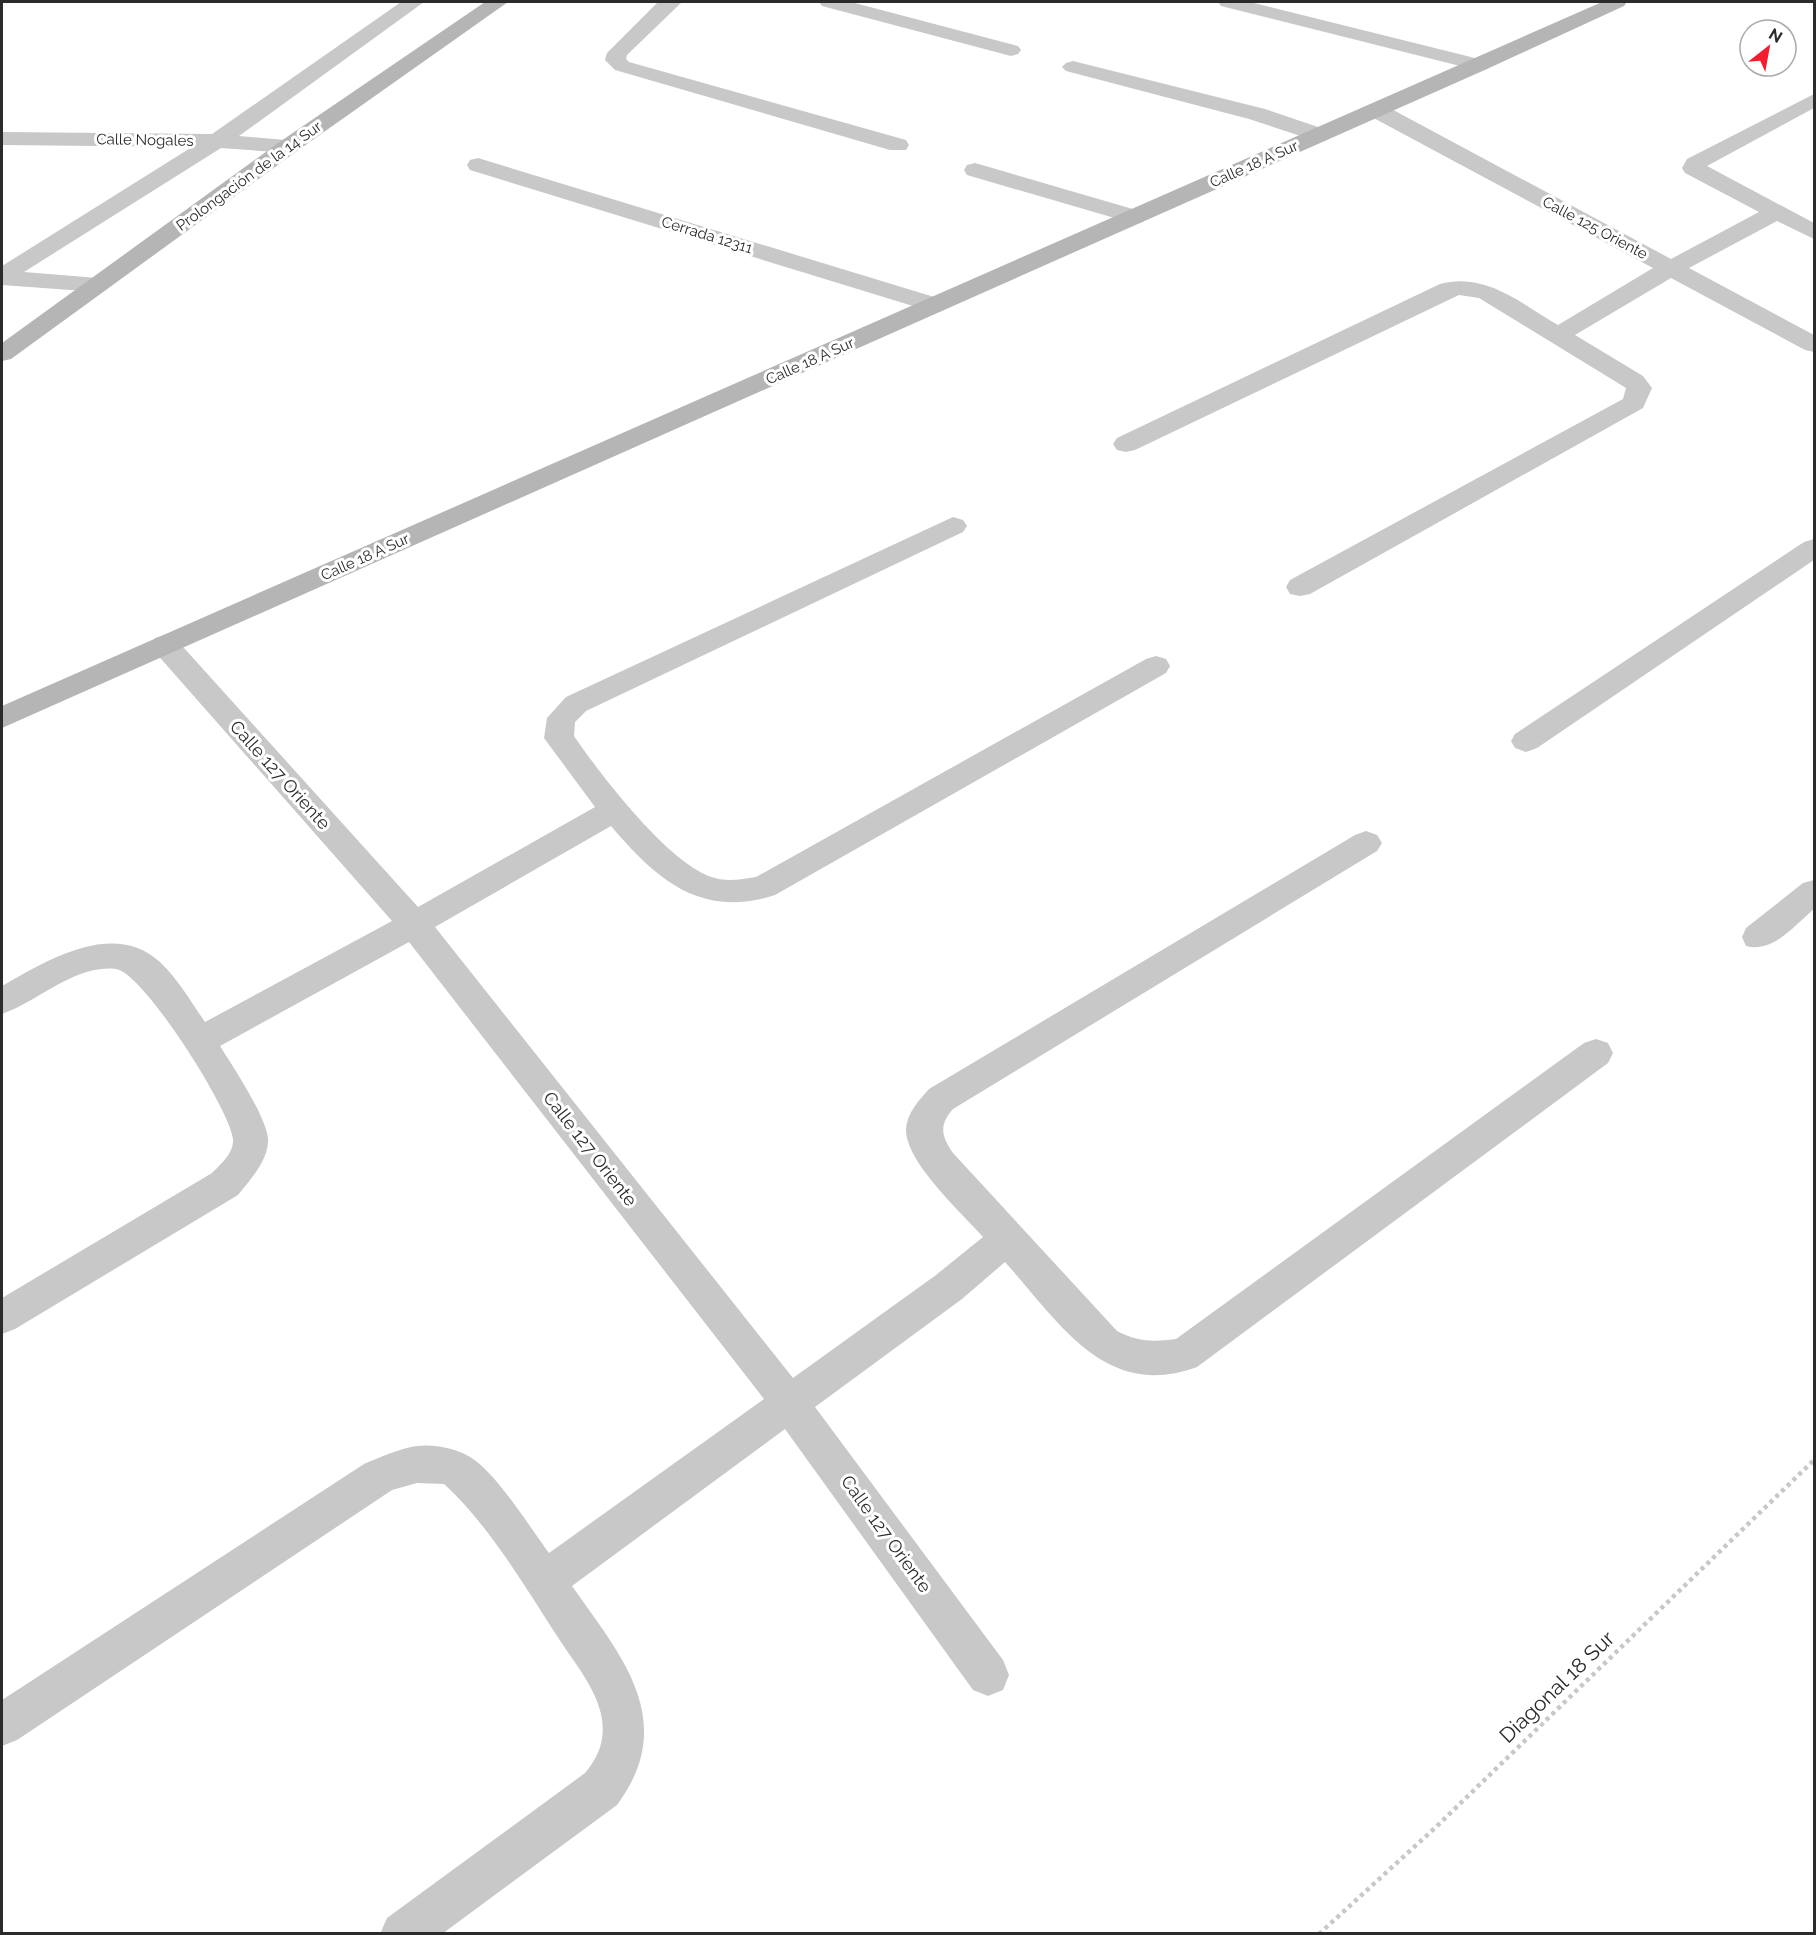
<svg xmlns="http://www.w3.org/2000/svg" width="1816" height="1935" viewBox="0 0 1816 1935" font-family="Raleway,sans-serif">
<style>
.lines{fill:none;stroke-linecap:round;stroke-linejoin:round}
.path{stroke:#c8c8c8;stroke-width:4.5;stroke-dasharray:4 4;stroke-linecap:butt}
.street{fill:#c8c8c8;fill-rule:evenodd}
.secondary{fill:#b5b5b5;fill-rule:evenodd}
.labels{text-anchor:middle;stroke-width:6;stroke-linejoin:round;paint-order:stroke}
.far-street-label{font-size:15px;fill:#2b2b2b;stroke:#fff}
.street-label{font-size:18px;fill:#2b2b2b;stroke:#fff}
.near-street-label{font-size:21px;fill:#2b2b2b;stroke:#fff}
</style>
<rect width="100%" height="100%" fill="#fff"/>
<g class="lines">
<path class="path" d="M1319 1934 1436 1827 1814 1460"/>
<path class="street" d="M401 2H424L239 136 297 141 300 146 297 151 289 153 221 148 24 272 98 278 106 280 110 285 106 290 98 292 2 285V266L192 147 2 145V132L212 134Z
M658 2H682L627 55 626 59 629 62 906 140 909 145 906 150H890L615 70 605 60 607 53Z
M819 2H851L1018 46 1021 50 1018 54 1011 56 822 6Z
M1218 2H1250L1487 61 1491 65 1487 69 1480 71 1221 6Z
M1073 61 1265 109 1327 130 1330 135 1327 140 1319 142 1249 119 1066 71 1062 67 1066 63Z
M1814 94V108L1707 166 1814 223V239L1777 221 1689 268 1814 335V352L1805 350 1671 278 1575 335 1643 376 1652 388 1643 408 1310 594 1300 596 1290 594 1286 587 1290 580 1623 399 1626 388 1479 298 1459 295 1135 450 1126 452 1117 450 1113 444 1117 438 1440 284C1486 272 1520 303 1558 325L1653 268 1368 115 1365 110 1368 105H1384L1671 259 1759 212 1685 173 1682 168 1687 159Z
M478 158 944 300 947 305 944 310 935 312 926 310 470 170 467 165 470 160Z
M975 163 1143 212 1147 217 1143 222 1135 224 967 175 964 170 967 165Z
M953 517 963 520 967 526 963 532 586 711 575 722 574 736C600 774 671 867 715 878 728 882 743 879 756 877L1146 659 1156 656 1166 659 1170 666 1166 673 775 895C701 919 657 880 611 826L435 927 793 1378 936 1275 983 1237C962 1213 905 1162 906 1129 907 1113 919 1100 929 1089L1355 835 1366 831 1377 835 1382 843 1377 851 953 1109C939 1125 941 1136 953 1153L1117 1331C1138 1342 1153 1342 1176 1339L1584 1043 1596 1039 1608 1043 1613 1053 1608 1063 1197 1367C1105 1401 1059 1322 1005 1262L962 1299 815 1407 1003 1660 1009 1675 1003 1690 988 1696 973 1690 785 1429 572 1586C622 1657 679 1721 617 1805L442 1934H380L387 1918 585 1773C600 1755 606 1738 601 1714 595 1687 574 1662 559 1639 526 1588 489 1525 444 1484L417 1483 392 1490 17 1740 2 1746V1700L364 1464C381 1457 398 1449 417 1446 434 1444 455 1448 470 1457 495 1471 531 1529 549 1553L764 1399 409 942 220 1046C232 1065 270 1122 268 1142 267 1162 250 1180 238 1195L15 1329 2 1334V1298L212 1173C221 1164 234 1153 233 1139 231 1111 143 972 116 969 75 964 38 1002 2 1014V986C46 961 113 919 160 962 178 979 191 1002 205 1022L392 921 155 652 151 645 155 638 165 635 175 638 418 907 595 807 544 738 547 718 566 697Z
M1814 539V560L1537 748 1526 752 1515 748 1511 741 1515 734 1804 542Z
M1814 880V909C1795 925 1772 954 1746 946L1742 937 1746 928 1803 883Z"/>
<path class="secondary" d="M485 2H508L297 151 11 359 2 361V343L281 141Z
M1602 2H1627L1624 6 1487 69 2 728V706Z"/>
</g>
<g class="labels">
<g class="far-street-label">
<text transform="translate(145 140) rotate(1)" y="5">Calle Nogales</text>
<text transform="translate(1254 164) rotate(-24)" y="5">Calle 18 A Sur</text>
<text transform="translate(249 176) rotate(-36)" y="5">Prolongación de la 14 Sur</text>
<text transform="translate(1595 228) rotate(28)" y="5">Calle 125 Oriente</text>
<text transform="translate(707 235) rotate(17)" y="5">Cerrada 12311</text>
<text transform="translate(810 361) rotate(-24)" y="5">Calle 18 A Sur</text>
<text transform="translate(365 557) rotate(-24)" y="5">Calle 18 A Sur</text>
</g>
<g class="street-label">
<text transform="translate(280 775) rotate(48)" y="6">Calle 127 Oriente</text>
<text transform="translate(590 1149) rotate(52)" y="6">Calle 127 Oriente</text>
<text transform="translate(886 1534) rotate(54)" y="6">Calle 127 Oriente</text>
</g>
<g class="near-street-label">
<text transform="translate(1557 1687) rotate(-44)" y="7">Diagonal 18 Sur</text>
</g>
</g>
<rect width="1816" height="1935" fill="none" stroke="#2b2b2b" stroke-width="6"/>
<g transform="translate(1768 48) rotate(31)"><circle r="28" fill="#ffffff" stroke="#aaaaaa" stroke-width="1.5"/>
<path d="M0-4.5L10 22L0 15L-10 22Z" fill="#f31d2e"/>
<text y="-9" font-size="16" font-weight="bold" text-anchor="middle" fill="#2b2b2b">N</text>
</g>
</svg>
